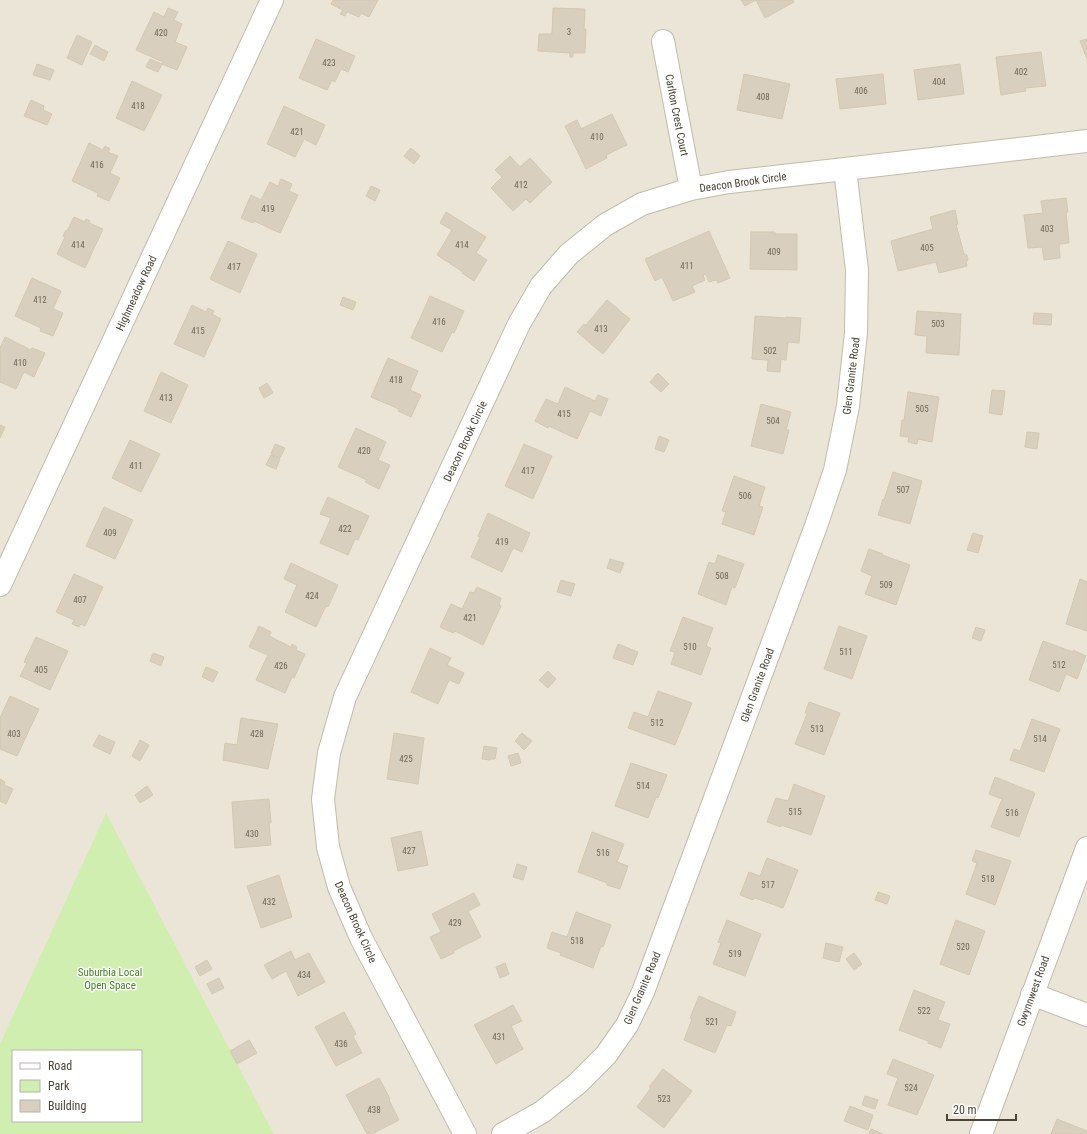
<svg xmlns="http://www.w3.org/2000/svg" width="1087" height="1134" viewBox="0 0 1087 1134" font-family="'Roboto Condensed',sans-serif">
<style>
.residential{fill:#eae5d7}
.green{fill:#cfeeaf;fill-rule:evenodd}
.building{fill:#d9cfbe;stroke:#d4c8b0}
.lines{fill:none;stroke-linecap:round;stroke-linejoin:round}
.minor-casing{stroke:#c3bbab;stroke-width:24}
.minor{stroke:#fff;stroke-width:22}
.labels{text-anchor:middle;stroke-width:3;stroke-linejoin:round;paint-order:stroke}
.number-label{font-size:9px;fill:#6e6759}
.street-label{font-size:11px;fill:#4b4437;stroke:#fff}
.park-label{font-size:11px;fill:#448323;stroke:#fff}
</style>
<rect width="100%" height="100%" fill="#f6f3e9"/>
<path class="residential" d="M0 0H1087V1134H274L106 814 0 1045Z"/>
<path class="green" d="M106 813 274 1134H0V1044ZM13 1051H141V1121H13Z"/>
<path class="building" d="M333 0H378L369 17 361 13 359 17 347 12 345 16 340 14 343 10 331 4Z
M741 0H793L794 2 765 18 756 0 745 6Z
M168 8 178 12 174 20 182 24 175 42 187 47 177 70 162 64 163 62 136 50 154 12 164 17Z
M553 8 585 9 584 29H586L585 53H573V57H570V53L538 51 539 34H552Z
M77 35 92 42 82 65 67 58Z
M316 39 355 56 348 72 341 69 335 82 332 80 327 90 299 78Z
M1087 39V59L1080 41Z
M95 45 108 52 104 61 90 54Z
M1041 52 1046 86 1025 88 1026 91 1001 95 996 57Z
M150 59 162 64 158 72 146 67Z
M37 64 54 70 50 80 33 75Z
M960 64 964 94 918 100 914 70Z
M744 74 790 84 782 119 737 110Z
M883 74 886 104 840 109 836 79Z
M132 81 162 95 144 131 116 118Z
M31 100 44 106 43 110 52 114 47 125 24 116Z
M284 106 325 125 316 145 304 139 295 157 267 144Z
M612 114 627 145 606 155 607 158 586 169 565 126 577 120 581 129Z
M89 143 103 150 105 146 110 149 108 152 118 156 110 173 120 178 109 201 97 196 98 193 72 181Z
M411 148 420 156 414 164 404 156Z
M510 156 520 167 530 158 552 182 530 203 526 199 513 211 491 188 502 177 495 170Z
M281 179 292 184 289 191 298 195 280 233 254 221 253 223 241 218 251 195 261 200 270 182 278 186Z
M371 186 380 190 375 201 366 196Z
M1066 198 1068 212H1066L1069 243 1059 244 1060 258 1044 260 1042 247 1028 248 1024 215 1043 213 1041 201Z
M955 210 958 224H956L964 254 967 255 968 260 966 262 967 266 939 273 936 262 898 271 891 241 933 229 930 217Z
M446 212 486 237 476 253 487 260 474 281 462 273 463 272 437 255 452 230 440 223Z
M74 217 85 222 86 219 90 221 89 223 103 229 85 268 57 254 65 237 63 236 66 230 67 231Z
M709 231 730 278 718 283 716 280 709 282 706 274 703 275 705 280 692 286 695 292 673 301 662 277 655 281 645 259Z
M751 232H775V234H797V270L750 269Z
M228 241 257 254 240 293 210 279Z
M32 278 61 291 53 309 63 313 53 336 40 331 41 328 15 316Z
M430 296 464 311 454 333 452 332 442 352 411 338Z
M343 297 356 302 353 310 340 305Z
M607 300 630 319 603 354 577 332 584 324 585 326Z
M192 305 206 312 208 308 214 311 212 314 221 319 204 357 174 344Z
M917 311 961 314 959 355 926 353 927 336 915 335Z
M1034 313 1052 314 1051 325 1033 324Z
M755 316 786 318V317L801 318 799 343 788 342 786 360 781 359 780 372 767 371 768 360 752 359Z
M5 337 31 350 32 348 45 353 34 377 24 372 16 389 0 382V348Z
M388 358 418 371 410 390 421 395 411 417 398 411 399 409 371 397Z
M161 372 188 385 171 423 144 411Z
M658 373 669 384 661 392 650 382Z
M267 383 273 393 264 398 259 388Z
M565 387 595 401 598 395 608 399 601 416 590 411 577 439 549 426 548 428 535 421 546 399 558 404Z
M992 390 1005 391 1002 415 989 413Z
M908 392 939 397 932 442 918 439 917 444 908 442 909 437 900 436 902 420H904Z
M761 404 791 412 786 430H789L783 454 751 446Z
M0 425 5 427 0 438Z
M356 428 386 442 378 460 390 465 379 489 365 482 367 480 338 467Z
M1027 432 1039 433 1037 449 1025 447Z
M659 436 669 440 664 452 655 449Z
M130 440 160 454 141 492 112 478Z
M275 444 285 448 280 458 271 454Z
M524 444 552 456 533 499 505 486Z
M271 455 280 459 276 469 266 465Z
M893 472 922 481 910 524 878 515 883 499 884 500Z
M734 476 765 487 759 506 763 507 754 535 722 524 726 512 722 511Z
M328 497 369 516 358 540 355 539 348 555 320 543 331 518 320 514Z
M104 507 133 520 115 559 86 546Z
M488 513 530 533 522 552 513 548 502 572 471 557 480 537 478 536Z
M973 533 983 536 978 553 967 550Z
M869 549 883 554 882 555 910 565 896 605 865 594 872 576 861 571Z
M718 555 744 564 735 588 732 587 726 605 698 594 709 562 715 564Z
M610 559 624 563 620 573 607 568Z
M291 563 338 585 328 607 326 606 316 627 285 612 297 585 284 579Z
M74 574 103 587 85 626 81 624 79 627 72 624 74 620 56 612Z
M1080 579 1087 582V631L1066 624Z
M561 580 575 584 571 596 557 592Z
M477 587 501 598 499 605 501 606 483 645 455 631 453 633 440 627 451 604 462 609 470 592 474 593Z
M683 617 713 628 706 646 711 648 701 675 671 664 675 652 670 651Z
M259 626 271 632 269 636 291 647 292 644 297 647 296 650 305 654 294 678 292 677 285 693 256 680 268 655 249 647Z
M839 626 867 636 852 679 824 669Z
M976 627 985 630 981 641 972 638Z
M36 637 68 651 50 690 20 676 27 663 24 662Z
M1043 641 1073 652V650L1086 656 1077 679 1066 674 1059 692 1029 680Z
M618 644 638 652 633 665 613 658Z
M430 648 451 658 447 665 464 673 459 684 449 680 438 704 411 692Z
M153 653 164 657 161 666 150 661Z
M206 667 218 672 213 682 202 677Z
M548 671 556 679 548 688 539 680Z
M658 691 692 703 675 745 628 728 634 712 648 717Z
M10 696 39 709 17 756 0 749V718Z
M809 702 840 713 824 755 795 744 807 714 805 713Z
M241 718 278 724 268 769 223 760 225 743 237 745Z
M1032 719 1060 729 1044 772 1010 760 1014 749 1020 751Z
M394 733 424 738 418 784 387 779Z
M522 733 532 741 524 750 515 741Z
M99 735 115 742 110 754 93 746Z
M140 740 149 745 140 761 132 756Z
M484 746 497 748 495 759H490V760L482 759Z
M518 753 521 763 511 766 508 756Z
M631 763 667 775 658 798 656 797 648 818 615 806Z
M995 777 1035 793 1019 837 991 827 1002 799 989 794Z
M0 779 5 782 4 785 13 789 6 804 0 801Z
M794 784 825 796 811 835 781 825V827L767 822 776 798 788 801Z
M147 786 153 795 140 803 135 795Z
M269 799 271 823H269L271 845 235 848 232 802Z
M421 831 428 865 398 871 391 838Z
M592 832 624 844 617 862 628 866 620 889 607 885V883L578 872Z
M976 850 1011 861 995 905 966 894 977 863 972 861Z
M767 858 798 870 783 908 755 898 753 900 740 895 749 872 760 876Z
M517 864 527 867 523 880 513 877Z
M279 875 292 917 261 928 247 886Z
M878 892 890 896 887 904 875 900Z
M474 893 480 905 468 911 481 937 453 951 454 953 441 959 430 937 441 932 432 914Z
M576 912 611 925 603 947 601 946 593 968 560 955 561 953 547 948 552 932 567 937Z
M727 920 761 934 745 976 713 964 721 943 718 942Z
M956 920 985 931 969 975 940 964Z
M826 943 843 947 839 962 823 958Z
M291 951 295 960 309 953 325 982 298 996 286 971 272 979 264 965Z
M854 953 862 964 854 970 846 959Z
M207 960 212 969 200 976 195 967Z
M505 963 509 974 500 978 496 967Z
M219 978 224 988 212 994 207 984Z
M914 990 945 1002 938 1020 950 1024 941 1048 928 1043V1041L899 1030Z
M699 996 736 1012 731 1026 727 1025 715 1053 684 1040 692 1019 690 1018Z
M513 1005 522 1021 511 1026 523 1049 496 1064 474 1025Z
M344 1012 356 1034 353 1036 362 1053 336 1066 315 1027Z
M249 1040 257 1053 237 1064 230 1051Z
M893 1059 934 1075 917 1115 888 1105 898 1078 887 1074Z
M663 1069 692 1091 664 1128 637 1107 651 1088 649 1087Z
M379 1078 390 1099 389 1100 399 1120 372 1134H367L346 1095Z
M865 1096 878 1100 875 1109 862 1105Z
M850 1106 873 1115 868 1130 844 1121Z
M1057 1119 1087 1131V1134H1051Z
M871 1129 883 1134H869Z"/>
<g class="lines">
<g class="minor-casing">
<path id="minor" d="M663 41 691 189
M0 585 272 0
M1032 994 1087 1015
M465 1134 361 938 339 887 328 847 323 799 329 753 345 697 519 324 541 286 569 254 605 225 642 204 691 189 729 182 845 169 1087 141
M503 1134 542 1112 577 1084 606 1055 627 1025 643 992 816 526 835 470 848 406 856 333 857 270 845 169
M981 1134 1087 848"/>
</g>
<use href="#minor" class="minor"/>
</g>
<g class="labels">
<g class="number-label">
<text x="569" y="35">3</text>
<text x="161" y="36">420</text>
<text x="329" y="66">423</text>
<text x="1021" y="75">402</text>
<text x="939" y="85">404</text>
<text x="861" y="94">406</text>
<text x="763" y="100">408</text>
<text x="138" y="109">418</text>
<text x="297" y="135">421</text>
<text x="597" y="140">410</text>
<text x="97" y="168">416</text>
<text x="521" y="188">412</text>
<text x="268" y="212">419</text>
<text x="1047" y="232">403</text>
<text x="78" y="248">414</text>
<text x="462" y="248">414</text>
<text x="927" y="251">405</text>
<text x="774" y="255">409</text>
<text x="687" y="269">411</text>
<text x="234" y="270">417</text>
<text x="40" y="303">412</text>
<text x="439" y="325">416</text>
<text x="938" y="327">503</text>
<text x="601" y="332">413</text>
<text x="198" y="334">415</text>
<text x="770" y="354">502</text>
<text x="20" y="366">410</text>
<text x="396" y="383">418</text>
<text x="166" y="401">413</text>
<text x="922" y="412">505</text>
<text x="564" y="417">415</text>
<text x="773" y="424">504</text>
<text x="364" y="454">420</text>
<text x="136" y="469">411</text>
<text x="528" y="474">417</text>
<text x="903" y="493">507</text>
<text x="745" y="499">506</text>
<text x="345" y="532">422</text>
<text x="110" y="536">409</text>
<text x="502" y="545">419</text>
<text x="722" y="579">508</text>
<text x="886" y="588">509</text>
<text x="312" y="599">424</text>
<text x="80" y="603">407</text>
<text x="470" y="621">421</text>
<text x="690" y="650">510</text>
<text x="846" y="655">511</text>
<text x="1059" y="668">512</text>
<text x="281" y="669">426</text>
<text x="41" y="673">405</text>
<text x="657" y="726">512</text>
<text x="817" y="732">513</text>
<text x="14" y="737">403</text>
<text x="257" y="737">428</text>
<text x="1040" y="742">514</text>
<text x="406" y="762">425</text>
<text x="643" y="789">514</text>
<text x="795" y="815">515</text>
<text x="1012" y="816">516</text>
<text x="252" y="837">430</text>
<text x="409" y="854">427</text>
<text x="603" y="856">516</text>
<text x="988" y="882">518</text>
<text x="768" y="888">517</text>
<text x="269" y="905">432</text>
<text x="455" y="926">429</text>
<text x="577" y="944">518</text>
<text x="963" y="950">520</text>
<text x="735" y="957">519</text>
<text x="304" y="978">434</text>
<text x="924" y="1014">522</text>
<text x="712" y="1025">521</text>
<text x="499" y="1040">431</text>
<text x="341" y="1047">436</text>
<text x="911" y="1091">524</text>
<text x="664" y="1102">523</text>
<text x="374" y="1113">438</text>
</g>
<g class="street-label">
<text transform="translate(677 115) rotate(79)" y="4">Carlton Crest Court</text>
<text transform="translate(743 182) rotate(-8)" y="4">Deacon Brook Circle</text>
<text transform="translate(136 293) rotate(-65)" y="4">Highmeadow Road</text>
<text transform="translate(851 376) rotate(-83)" y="4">Glen Granite Road</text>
<text transform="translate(465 441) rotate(-65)" y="4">Deacon Brook Circle</text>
<text transform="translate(757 685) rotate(-70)" y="4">Glen Granite Road</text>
<text transform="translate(356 922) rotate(66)" y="4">Deacon Brook Circle</text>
<text transform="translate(642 988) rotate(-67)" y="4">Glen Granite Road</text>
<text transform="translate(1033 991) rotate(-70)" y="4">Gwynnwest Road</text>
</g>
<g class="park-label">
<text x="110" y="976">Suburbia Local<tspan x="110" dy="13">Open Space</tspan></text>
</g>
</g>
<rect x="12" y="1050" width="130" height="72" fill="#ffffff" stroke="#b7b4af"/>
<rect x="20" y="1063" width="20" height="6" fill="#ffffff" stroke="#b7b4af"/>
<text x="48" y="1070" font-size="12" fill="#4b4437">Road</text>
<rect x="20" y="1080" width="20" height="12" fill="#cfeeaf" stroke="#b7b4af"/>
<text x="48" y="1090" font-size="12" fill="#4b4437">Park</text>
<rect x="20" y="1100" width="20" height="12" fill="#d9cfbe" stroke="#b7b4af"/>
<text x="48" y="1110" font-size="12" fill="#4b4437">Building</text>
<path d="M947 1114v6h69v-6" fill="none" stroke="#4b4437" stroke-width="2"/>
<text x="953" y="1114" font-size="12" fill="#4b4437" stroke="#ffffff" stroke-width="3" paint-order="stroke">20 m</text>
</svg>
